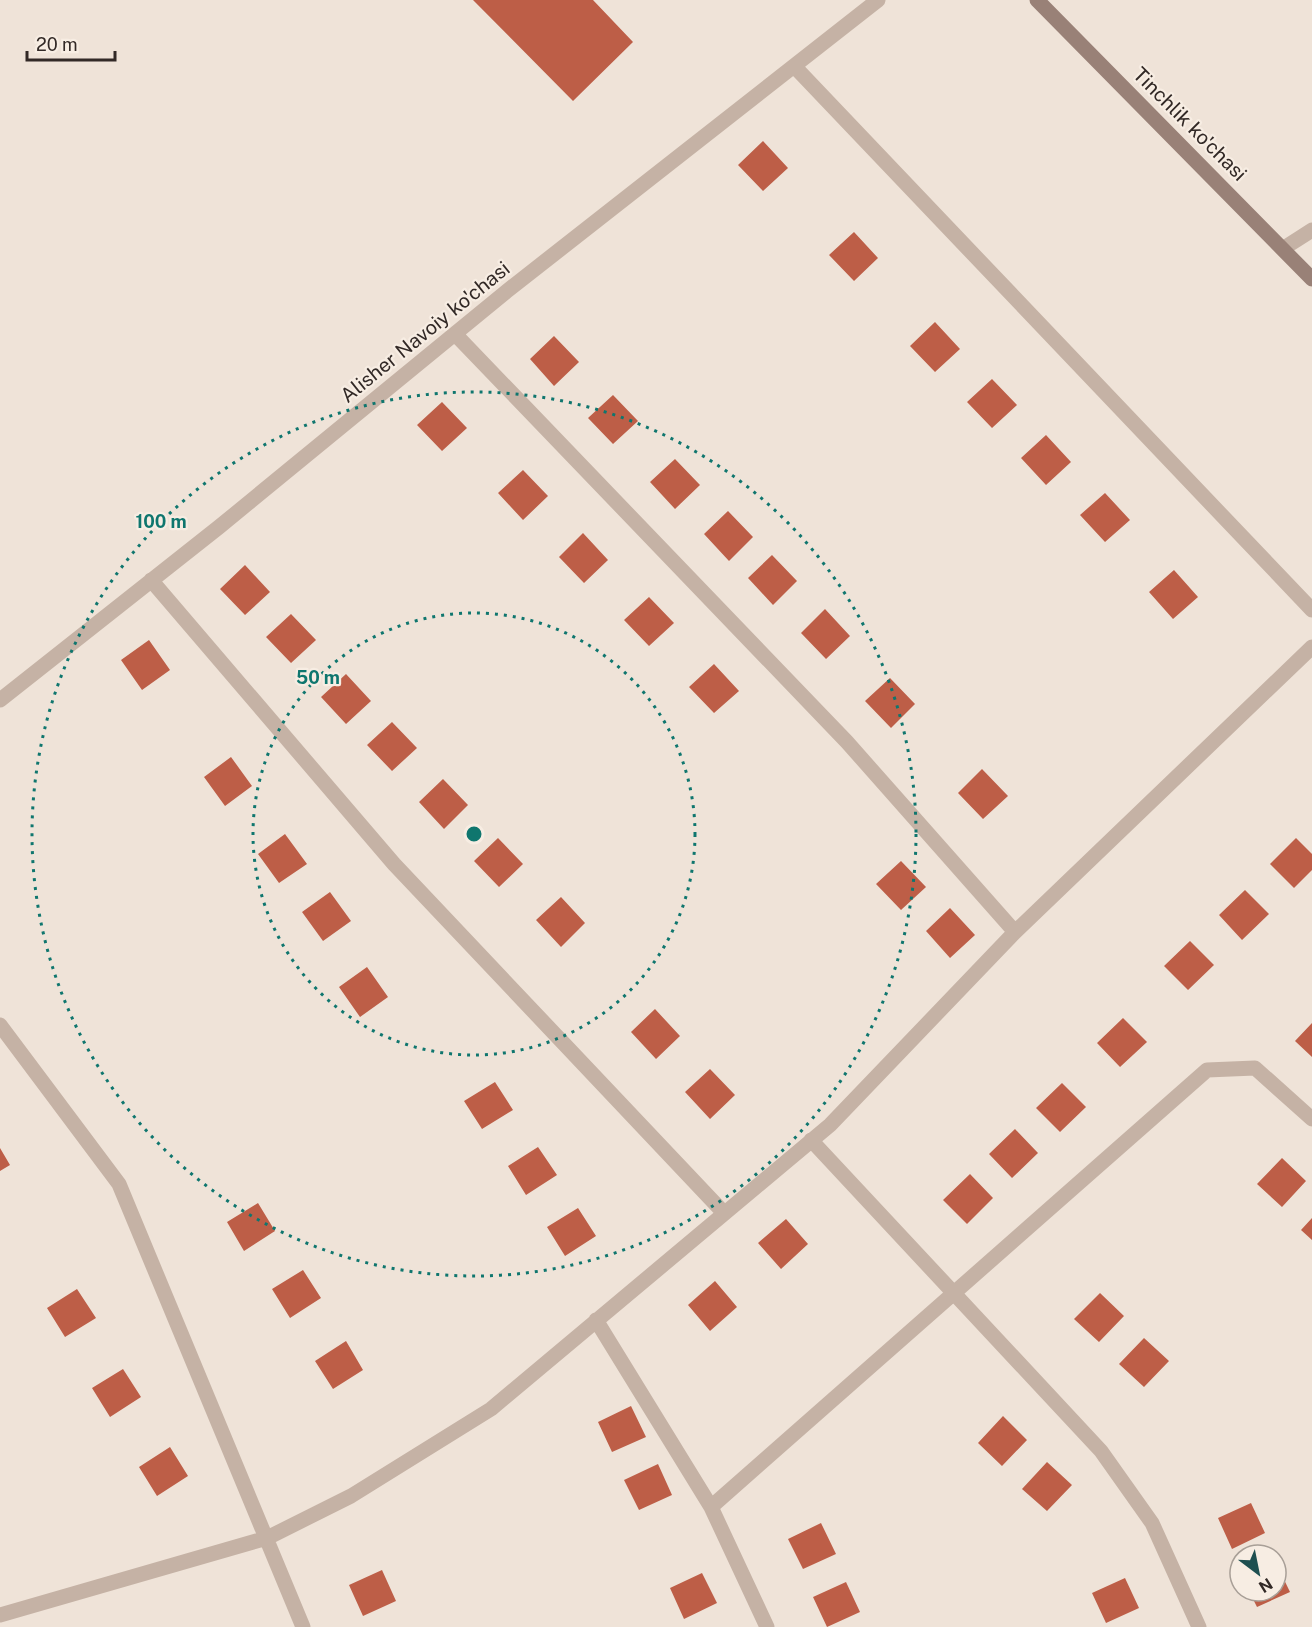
<svg xmlns="http://www.w3.org/2000/svg" width="1312" height="1627" viewBox="0 0 1312 1627" font-family="'Public Sans',sans-serif">
<style>
.building{fill:#bd5e47}
.lines{fill:none;stroke-linecap:round;stroke-linejoin:round}
.minor{stroke:#c5b2a5;stroke-width:15}
.secondary{stroke:#998177;stroke-width:15}
.ring{fill:none;stroke:#0f766e;stroke-width:3;stroke-dasharray:3 6}
.labels{text-anchor:middle;stroke-width:4.5;stroke-linejoin:round;paint-order:stroke}
.street-label{font-size:20px;fill:#322926;stroke:#f7ede3}
.centre{fill:#0f766e;stroke:#f7ede3;stroke-width:3}
.ring-label{font-size:18px;text-anchor:middle;font-weight:bold;fill:#0f766e;stroke:#f7ede3;stroke-width:4.5;stroke-linejoin:round;paint-order:stroke}
</style>
<rect width="100%" height="100%" fill="#efe3d8"/>
<path class="building" d="M473 0H593L633 42 573 101Z
M763 141 788 168 763 191 738 165Z
M854 232 878 258 854 281 829 255Z
M935 322 960 349 935 372 910 346Z
M554 336 579 362 554 386 530 359Z
M992 379 1017 405 992 428 967 402Z
M613 395 638 421 613 444 588 418Z
M442 402 467 428 442 451 417 425Z
M1046 435 1071 462 1046 485 1021 458Z
M675 459 700 485 675 509 650 482Z
M523 470 548 496 523 520 498 493Z
M1105 493 1130 520 1105 542 1080 515Z
M728 511 753 537 729 561 704 534Z
M583 533 608 560 584 583 559 557Z
M772 555 797 581 773 605 748 578Z
M245 565 270 592 245 615 220 589Z
M1174 570 1198 597 1173 619 1149 592Z
M649 597 674 623 649 646 624 620Z
M825 609 850 636 826 659 801 633Z
M291 614 316 640 291 663 266 637Z
M149 640 170 670 142 690 121 660Z
M714 664 739 691 714 713 689 687Z
M346 674 371 701 346 724 321 697Z
M890 678 915 704 891 728 865 701Z
M392 722 417 748 392 771 367 745Z
M231 757 252 786 225 806 204 777Z
M982 769 1008 796 983 819 958 793Z
M443 779 468 805 444 829 419 802Z
M285 834 307 864 279 883 258 854Z
M498 838 523 864 499 887 474 861Z
M1296 838 1312 854V870L1294 888 1270 864Z
M901 861 926 887 901 910 876 884Z
M1245 890 1269 914 1242 940 1219 915Z
M330 892 351 921 323 941 302 912Z
M561 897 585 923 561 947 536 920Z
M950 908 975 935 950 958 926 931Z
M1190 941 1214 965 1188 990 1164 966Z
M367 967 388 997 360 1017 339 987Z
M655 1009 680 1036 656 1059 631 1032Z
M1123 1018 1147 1042 1120 1067 1097 1043Z
M1312 1023V1057L1295 1041Z
M710 1069 735 1095 710 1119 685 1092Z
M495 1082 513 1110 482 1129 464 1101Z
M1062 1083 1086 1107 1060 1132 1036 1108Z
M1015 1129 1038 1153 1012 1178 989 1154Z
M538 1147 557 1175 526 1195 508 1166Z
M0 1148 10 1165 0 1171Z
M1282 1158 1306 1181 1282 1207 1257 1184Z
M970 1174 993 1198 967 1224 943 1200Z
M258 1203 275 1231 244 1251 227 1222Z
M578 1208 596 1236 565 1256 547 1227Z
M1312 1218V1240L1301 1230Z
M786 1219 808 1244 781 1269 758 1243Z
M303 1270 321 1298 290 1318 272 1289Z
M715 1281 737 1307 710 1331 688 1305Z
M77 1289 96 1318 65 1337 47 1308Z
M1100 1293 1124 1316 1099 1342 1074 1319Z
M1144 1338 1169 1361 1144 1387 1119 1364Z
M346 1341 363 1370 333 1389 315 1361Z
M123 1369 141 1397 110 1417 92 1388Z
M631 1406 646 1437 612 1452 598 1422Z
M1003 1416 1027 1440 1002 1466 978 1443Z
M170 1447 188 1476 157 1496 139 1467Z
M1047 1462 1072 1485 1047 1511 1022 1489Z
M658 1464 672 1495 639 1510 624 1480Z
M1251 1503 1265 1533 1232 1549 1218 1518Z
M821 1523 836 1554 803 1569 788 1539Z
M1276 1563 1290 1592 1257 1607 1249 1591H1276Z
M382 1570 396 1601 363 1616 349 1585Z
M702 1573 717 1603 684 1619 670 1588Z
M1125 1578 1139 1608 1106 1623 1092 1593Z
M846 1582 860 1612 827 1627 813 1597Z"/>
<g class="lines">
<path class="minor" d="M794 66 1312 610
M1284 248 1312 230
M455 334 847 742 1015 932
M151 580 394 864 724 1213
M0 700 219 527 507 291 878 0
M0 1025 119 1184 303 1627
M811 1140 1101 1451 1152 1523 1199 1627
M596 1320 711 1507 767 1627
M711 1507 1207 1070 1255 1068 1312 1119
M0 1615 267 1538 351 1496 491 1409 830 1125 1015 932 1312 647"/>
<path class="secondary" d="M1037 0 1312 279"/>
</g>
<g class="ring">
<circle cx="474" cy="834" r="221"/>
<circle cx="474" cy="834" r="442"/>
</g>
<g class="labels">
<g class="street-label">
<text transform="translate(1190 124) rotate(45)" y="7">Tinchlik ko'chasi</text>
<text transform="translate(425 332) rotate(-39)" y="7">Alisher Navoiy ko'chasi</text>
</g>
</g>
<circle cx="474" cy="834" r="9" class="centre"/>
<g class="ring-label">
<text x="161" y="528">100 m</text>
<text x="318" y="684">50 m</text>
</g>
<g transform="translate(1258 1573) rotate(148)"><circle r="28" fill="#f7ede3" stroke="#a89f97" stroke-width="1.5"/>
<path d="M0-4.5L10 22L0 15L-10 22Z" fill="#1e4f50"/>
<text y="-9" font-size="16" font-weight="bold" text-anchor="middle" fill="#322926">N</text>
</g>
<path d="M27 51v9h88v-9" fill="none" stroke="#322926" stroke-width="3"/>
<text x="36" y="51" font-size="18" fill="#322926" stroke="#f7ede3" stroke-width="4.5" paint-order="stroke">20 m</text>
</svg>
